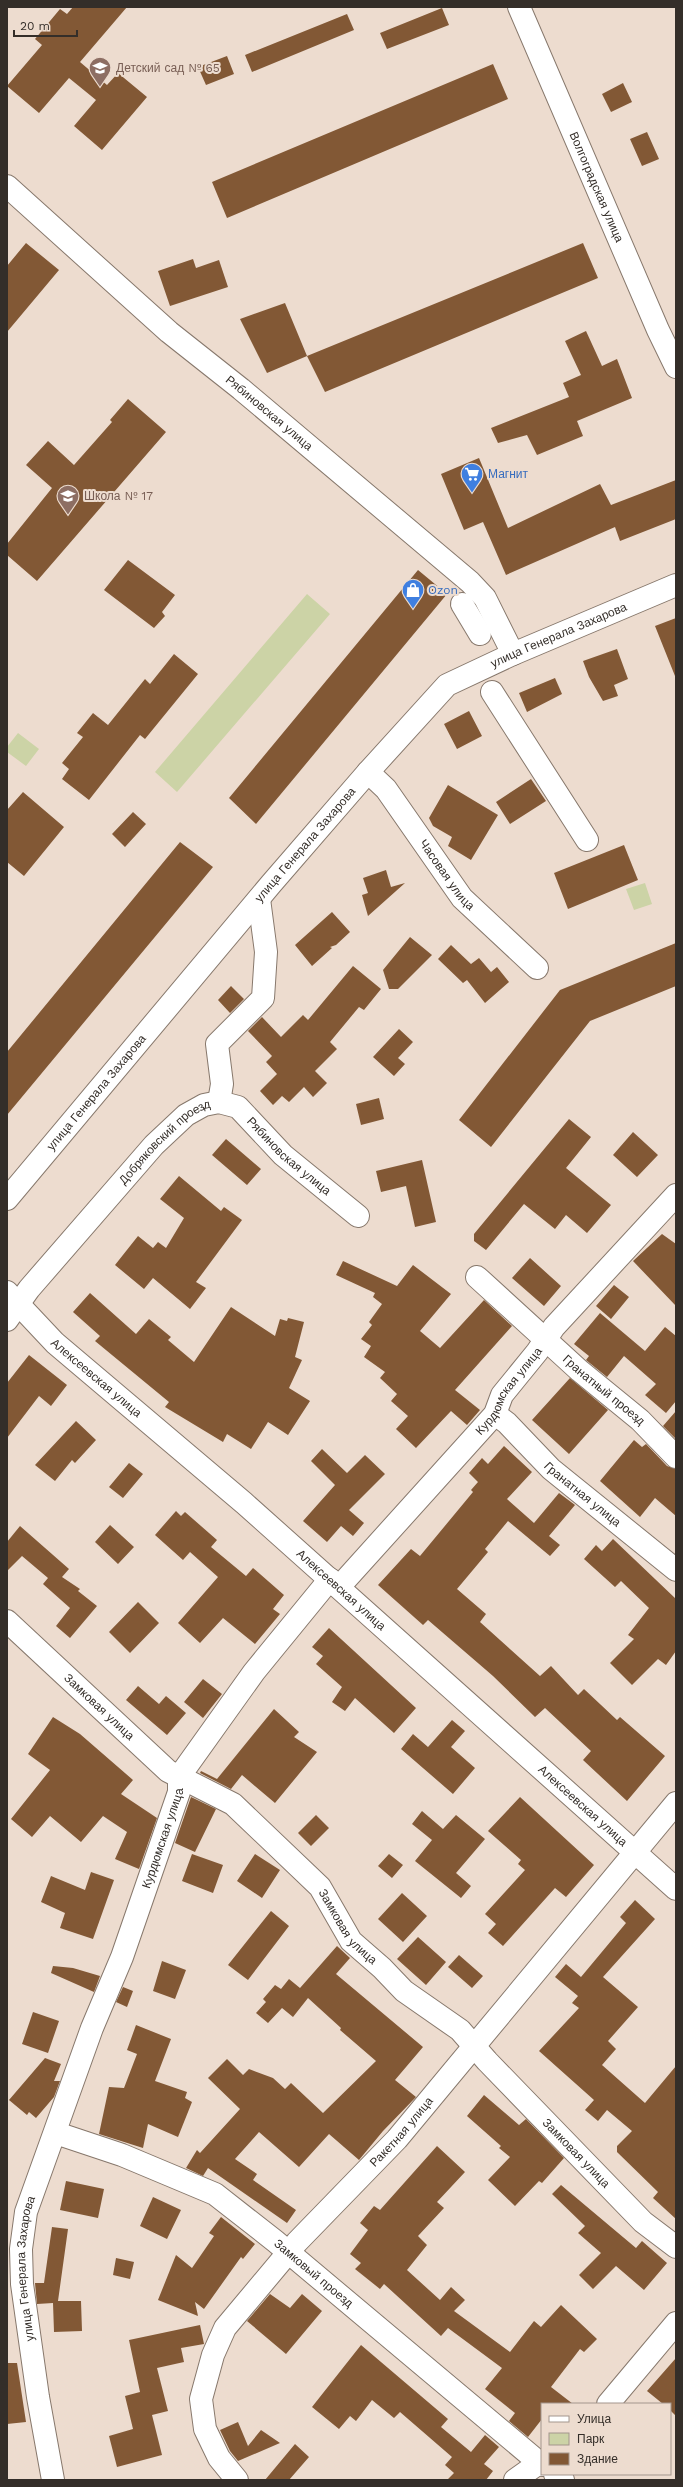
<svg xmlns="http://www.w3.org/2000/svg" width="683" height="2487" viewBox="0 0 683 2487" font-family="'Work Sans',sans-serif">
<style>
.green{fill:#ccd3a6}
.building{fill:#825835}
.lines{fill:none;stroke-linecap:round;stroke-linejoin:round}
.minor-casing{stroke:#87786c;stroke-width:24}
.minor{stroke:#fff;stroke-width:22}
.labels{text-anchor:middle;stroke-width:4;stroke-linejoin:round;paint-order:stroke}
.education-label{font-size:12px;fill:#785e54;stroke:#eddccf;text-anchor:start}
.street-label{font-size:12px;fill:#342e29;stroke:#eddccf}
.shop-label{font-size:12px;fill:#366cbe;stroke:#eddccf;text-anchor:start}
</style>
<rect width="100%" height="100%" fill="#eddccf"/>
<path class="green" d="M307 594 330 614 177 792 155 772Z
M18 733 39 749 26 766 7 752V747Z
M645 883 652 904 634 910 626 889Z"/>
<path class="building" d="M73 7H127L80 62 107 85 118 73 147 97 102 150 74 126 96 100 69 78 39 113 7 86 42 45 35 39 60 9 67 14Z
M442 8 449 25 387 49 380 33Z
M347 14 354 30 252 72 245 55Z
M227 56 234 74 206 85 198 67Z
M493 64 508 99 227 218 212 182Z
M623 83 632 102 611 112 602 94Z
M647 132 659 159 642 166 630 139Z
M26 243 59 270 7 332V266Z
M583 243 598 278 325 392 307 356Z
M193 259 196 268 219 260 228 287 170 306 158 271Z
M285 303 307 356 267 373 240 319Z
M586 331 602 366 617 359 632 398 577 421 583 436 537 455 527 435 498 443 491 428 569 397 563 383 581 375 565 341Z
M128 399 166 432 37 581 7 555V544L52 488 26 465 48 441 74 465 112 422 110 420Z
M479 458 508 528 600 484 611 505 676 480V519L620 541 615 527 506 575 483 522 464 530 441 474Z
M128 560 175 595 162 612 165 616 154 628 104 590Z
M418 570 447 594 256 824 229 798Z
M676 618V676H675L655 626Z
M617 649 628 679 614 685 618 696 603 701 589 677 583 661Z
M174 654 198 674 145 739 140 735 89 800 62 779 69 769 62 763 83 737 77 733 93 713 108 725 145 679 150 684Z
M555 678 562 694 527 712 519 693Z
M469 711 482 736 457 749 444 724Z
M531 779 546 801 510 824 496 802Z
M448 785 498 815 471 860 448 846 452 837 433 826 429 818Z
M23 792 64 827 24 876 7 862V810Z
M133 812 146 824 125 847 112 834Z
M180 842 213 867 7 1115V1052Z
M624 845 638 880 568 909 554 873Z
M386 870 391 887 405 883 368 916 362 895 368 893 363 878Z
M332 912 350 932 336 945 330 947 332 948 312 966 295 945Z
M410 937 432 955 398 989H389L383 970Z
M676 943V986L590 1021 491 1147 459 1120 560 990Z
M451 945 471 964 479 958 491 972 497 967 509 982 485 1003 467 980 463 983 438 959Z
M353 966 381 989 364 1010 359 1007 330 1042 337 1049 315 1071 327 1083 313 1097 304 1087 289 1102 282 1096 273 1105 260 1091 277 1074 266 1062 272 1056 248 1031 262 1017 281 1037 303 1015 308 1020Z
M231 986 244 999 230 1013 218 1000Z
M399 1029 413 1042 398 1058 405 1064 394 1076 373 1057Z
M379 1098 384 1119 361 1125 356 1104Z
M569 1119 591 1137 566 1168 611 1205 587 1233 566 1215 555 1229 524 1204 486 1250 474 1241V1234Z
M633 1132 658 1155 637 1177 613 1155Z
M226 1139 261 1169 247 1185 212 1155Z
M422 1160 436 1222 415 1227 406 1186 381 1192 376 1171Z
M179 1176 221 1211 224 1207 242 1220 196 1282 206 1288 190 1309 153 1278 144 1289 115 1265 138 1236 153 1248 158 1242 166 1248 184 1218 160 1199Z
M662 1234 676 1244V1306L633 1261Z
M530 1258 561 1286 544 1306 512 1278Z
M343 1261 397 1286 413 1265 451 1294 420 1331 440 1348 484 1300 512 1326 455 1390 480 1410 467 1425 451 1411 416 1448 396 1429 408 1416 391 1401 397 1394 380 1378 385 1372 364 1357 371 1346 361 1339 372 1325 369 1322 382 1304 373 1297 375 1293 336 1275Z
M614 1285 629 1297 611 1319 596 1306Z
M90 1293 136 1334 149 1319 171 1337 168 1340 194 1362 231 1307 275 1336 280 1319 287 1321 288 1318 304 1322 295 1357 302 1360 289 1388 310 1401 288 1435 268 1422 251 1449 227 1434 223 1442 165 1407 169 1402 95 1341 100 1336 73 1312Z
M600 1313 645 1351 665 1327 676 1336V1401L666 1413 645 1395 656 1384 624 1356 607 1377 586 1360 589 1356 574 1344Z
M29 1355 67 1385 51 1406 39 1396 7 1438V1383Z
M570 1378 608 1410 569 1454 532 1420Z
M676 1411V1439L663 1426Z
M76 1421 96 1440 75 1463 72 1460 55 1481 35 1465Z
M634 1440 642 1447 646 1444 667 1466 676 1469V1516L655 1498 640 1517 600 1481Z
M504 1446 532 1472 507 1499 534 1523 559 1493 575 1505 549 1536 560 1545 550 1556 508 1521 485 1549 488 1552 457 1589 486 1614 480 1622 540 1676 551 1666 578 1695 584 1689 617 1720 620 1717 665 1756 627 1801 583 1760 591 1751 545 1708 535 1717 493 1676 428 1620 423 1625 378 1585 411 1549 420 1556 473 1492 471 1490 478 1482 469 1473 482 1458 488 1464Z
M322 1449 347 1473 365 1455 385 1474 349 1510 364 1523 353 1536 341 1526 327 1542 303 1521 335 1485 311 1461Z
M129 1463 143 1474 123 1498 109 1487Z
M176 1511 181 1516 185 1512 217 1540 211 1547 246 1576 253 1568 284 1595 273 1609 280 1614 255 1644 223 1618 200 1643 178 1623 218 1577 190 1552 183 1560 155 1535Z
M110 1525 134 1547 118 1564 95 1542Z
M20 1526 69 1569 62 1577 80 1589 78 1591 97 1606 70 1638 56 1626 70 1608 43 1584 48 1578 22 1556 7 1571V1542Z
M613 1539 676 1599V1651L666 1665 658 1659 632 1685 610 1663 634 1639 628 1635 649 1608 621 1581 615 1587 584 1559 596 1545 602 1551Z
M138 1602 159 1623 130 1653 109 1632Z
M329 1628 416 1708 394 1733 355 1698 345 1711 332 1702 342 1687 316 1664 323 1656 312 1647Z
M203 1679 222 1694 203 1718 184 1702Z
M138 1686 159 1704 166 1696 186 1713 167 1735 126 1700Z
M274 1709 299 1732 294 1737 317 1752 275 1803 242 1775 231 1789 200 1773 201 1771 217 1779Z
M53 1717 80 1734 133 1780 121 1794 157 1818 139 1869 115 1859 127 1832 103 1816 81 1842 50 1816 32 1837 11 1819 50 1770 28 1754Z
M452 1720 465 1731 451 1747 475 1768 453 1794 401 1749 413 1734 428 1747Z
M191 1797 216 1809 195 1852 175 1843Z
M520 1797 594 1865 566 1897 555 1888 503 1946 488 1933 496 1924 485 1914 525 1870 518 1864 521 1860 488 1831Z
M422 1811 443 1829 456 1815 485 1839 456 1873 471 1886 461 1898 415 1861 432 1840 412 1824Z
M316 1815 329 1828 311 1846 298 1833Z
M192 1854 223 1865 213 1893 182 1881Z
M255 1854 280 1870 262 1898 237 1881Z
M389 1854 403 1865 392 1878 378 1866Z
M91 1872 114 1880 93 1939 60 1928 65 1913 41 1902 51 1876 85 1890Z
M402 1893 427 1916 403 1942 378 1919Z
M635 1900 655 1919 603 1977 638 2007 608 2041 616 2049 602 2065 645 2103 676 2066V2219L653 2198 658 2192 617 2152V2146L632 2131 607 2110 598 2121 585 2110 594 2100 539 2051 579 2008 572 2003 578 1996 555 1977 566 1964 581 1977 626 1923 620 1917Z
M271 1911 289 1926 248 1980 228 1965Z
M418 1937 446 1962 426 1985 397 1959Z
M337 1946 350 1958 336 1974 423 2047 395 2080 416 2097 383 2131 359 2160 329 2134 299 2167 259 2132 235 2159 257 2174 253 2180 296 2210 287 2223 208 2168 203 2176 186 2168 197 2150 200 2153 240 2109 208 2078 227 2059 243 2075 249 2069 273 2078 285 2089 291 2083 323 2113 376 2061 340 2030 341 2028 308 1998 293 2017 282 2008 268 2023 256 2013 266 2002 263 1999 275 1985 281 1989 289 1979 300 1988Z
M459 1955 483 1976 472 1988 448 1967Z
M162 1961 186 1970 175 1999 153 1991Z
M53 1966 73 1968 100 1976 94 1992 51 1973Z
M123 1987 133 1991 127 2007 116 2002Z
M33 2012 59 2021 48 2053 22 2044Z
M136 2025 171 2039 155 2081 187 2092 185 2098 192 2102 178 2137 148 2124 143 2148 99 2134 109 2087 124 2088 137 2054 127 2050Z
M45 2058 61 2064 54 2081H60L54 2097 36 2118 29 2112 27 2115 9 2100Z
M484 2095 519 2125 526 2119 564 2158 542 2183 539 2181 515 2206 488 2180 510 2157 499 2148 501 2146 467 2116Z
M437 2146 465 2172 437 2202 444 2208 418 2236 427 2245 407 2270 440 2300 451 2287 465 2300 454 2311 510 2352 534 2321 541 2327 561 2305 597 2339 584 2352 580 2349 551 2387 573 2404H542V2419L528 2437 509 2421 515 2413 485 2389 502 2368 448 2328 441 2336 384 2284 380 2289 355 2269 361 2263 350 2254 368 2230 360 2223 374 2206 380 2210Z
M66 2181 104 2189 98 2218 60 2210Z
M561 2185 636 2248 642 2241 667 2263 644 2290 616 2266 593 2289 579 2275 601 2253 578 2233 585 2226 552 2194Z
M153 2197 181 2210 167 2239 140 2226Z
M221 2217 255 2244 243 2259 241 2257 204 2309 195 2302 198 2316 158 2300 176 2255 192 2268 214 2236 209 2233Z
M52 2227 68 2229 58 2301H81L82 2331 54 2332 53 2303 37 2304 35 2283H44Z
M116 2258 134 2262 130 2279 113 2275Z
M270 2294 290 2308 302 2294 322 2311 286 2354 247 2321Z
M200 2325 204 2344 181 2348 184 2362 157 2368 168 2411 152 2415 162 2455 117 2467 109 2436 133 2429 125 2396 140 2392 129 2340Z
M361 2345 448 2419 441 2427 471 2452 485 2435 499 2447 484 2464 493 2471 486 2480H447L454 2473 445 2465 452 2457 400 2412 394 2418 372 2400 356 2421 350 2416 339 2429 312 2407Z
M676 2358V2416L670 2410V2404H663L647 2391Z
M7 2363H17L26 2422 7 2424Z
M238 2422 248 2446 261 2430 280 2443 238 2461 230 2451 220 2430Z
M295 2444 309 2457 289 2480H265Z"/>
<g class="lines">
<g class="minor-casing">
<g id="minor">
<path id="s1" d="M519 7 658 330 676 367"/>
<path id="s2" d="M7 186 169 332 241 389 470 582 485 598 513 654"/>
<path d="M462 604 480 634"/>
<path d="M492 692 587 840"/>
<path id="s3" d="M368 772 386 789 462 898 537 968"/>
<path d="M219 1102 222 1084 217 1044 263 998 266 952 259 899"/>
<path id="s4" d="M7 1199 271 884 368 772 447 685 513 654 676 585"/>
<path id="s5" d="M477 1277 580 1371 640 1420 676 1457"/>
<path id="s6" d="M7 1292 55 1343 244 1503 676 1889"/>
<path id="s7" d="M7 1320 29 1289 154 1145 186 1115 204 1105 219 1102 238 1107 283 1155 358 1216"/>
<path id="s8" d="M495 1414 507 1423 551 1469 676 1570"/>
<path id="s9" d="M339 1587 495 1414 502 1395 537 1352 554 1327 676 1195"/>
<path id="s10" d="M7 1621 168 1771 233 1804 320 1887 351 1941 382 1968 404 1991 460 2030 487 2061 643 2222 676 2247"/>
<path id="s11" d="M56 2133 122 2155 215 2194 275 2241 542 2465"/>
<path d="M608 2404 676 2323"/>
<path d="M555 2474 563 2480"/>
<path id="s12" d="M53 2480 38 2397 22 2284 21 2249 26 2212 92 2028 122 1957 179 1792V1777L254 1672 330 1579"/>
<path id="s13" d="M237 2480 219 2458 205 2429 201 2399 213 2355 225 2328 297 2242 397 2139 676 1803"/>
<path d="M515 2480 539 2463"/>
</g>
</g>
<use href="#minor" class="minor"/>
</g>
<defs>
<g id="school-pin" transform="scale(1.15)"><path d="M0 17L-7.5 6A9.5 9.5 0 1 1 7.5 6Z" fill="#8d6e63" stroke="#eddccf"/><path d="M0-5L7-2L0 1L-7-2ZM-4 1L0 2.5L4 1V4Q0 6-4 4Z" fill="#fff"/></g>
<g id="supermarket-pin" transform="scale(1.15)"><path d="M0 17L-7.5 6A9.5 9.5 0 1 1 7.5 6Z" fill="#3f7fe0" stroke="#eddccf"/><path d="M-6-5.5h2.5l.6 2H6L4.5 2H-2.5L-4.4-4H-6ZM-1.5 3.2a1.3 1.3 0 1 0 .1 0ZM3 3.2a1.3 1.3 0 1 0 .1 0Z" fill="#fff"/></g>
<g id="shop-pin" transform="scale(1.15)"><path d="M0 17L-7.5 6A9.5 9.5 0 1 1 7.5 6Z" fill="#3f7fe0" stroke="#eddccf"/><path d="M-5-2.5h2.3a2.7 3.5 0 0 1 5.4 0H5L5.5 6h-11ZM-1.5-2.5h3a1.5 2.3 0 0 0-3 0Z" fill="#fff"/></g>
</defs>
<g fill-rule="evenodd">
<use href="#school-pin" x="100" y="68"/>
<use href="#supermarket-pin" x="472" y="474"/>
<use href="#school-pin" x="68" y="496"/>
<use href="#shop-pin" x="413" y="590"/>
</g>
<g class="labels">
<g class="education-label">
<text x="116" y="72">Детский сад № 65</text>
<text x="84" y="500">Школа № 17</text>
</g>
<g class="street-label">
<text dy="4" stroke="none"><textPath href="#s1" startOffset="196">Волгоградская улица</textPath></text>
<text dy="4" stroke="none"><textPath href="#s2" startOffset="347">Рябиновская улица</textPath></text>
<text dy="4" stroke="none"><textPath href="#s4" startOffset="799">улица Генерала Захарова</textPath></text>
<text dy="4" stroke="none"><textPath href="#s4" startOffset="463">улица Генерала Захарова</textPath></text>
<text dy="4" stroke="none"><textPath href="#s3" startOffset="130">Часовая улица</textPath></text>
<text dy="4" stroke="none"><textPath href="#s4" startOffset="139">улица Генерала Захарова</textPath></text>
<text dy="4" stroke="none"><textPath href="#s7" startOffset="239">Добряковский проезд</textPath></text>
<text dy="4" stroke="none"><textPath href="#s7" startOffset="399">Рябиновская улица</textPath></text>
<text dy="4" stroke="none"><textPath href="#s6" startOffset="124">Алексеевская улица</textPath></text>
<text dy="4" stroke="none"><textPath href="#s9" startOffset="260">Курдюмская улица</textPath></text>
<text dy="4" stroke="none"><textPath href="#s5" startOffset="170">Гранатный проезд</textPath></text>
<text dy="4" stroke="none"><textPath href="#s8" startOffset="119">Гранатная улица</textPath></text>
<text dy="4" stroke="none"><textPath href="#s6" startOffset="448">Алексеевская улица</textPath></text>
<text dy="4" stroke="none"><textPath href="#s10" startOffset="126">Замковая улица</textPath></text>
<text dy="4" stroke="none"><textPath href="#s6" startOffset="772">Алексеевская улица</textPath></text>
<text dy="4" stroke="none"><textPath href="#s12" startOffset="669">Курдюмская улица</textPath></text>
<text dy="4" stroke="none"><textPath href="#s10" startOffset="462">Замковая улица</textPath></text>
<text dy="4" stroke="none"><textPath href="#s13" startOffset="430">Ракетная улица</textPath></text>
<text dy="4" stroke="none"><textPath href="#s10" startOffset="786">Замковая улица</textPath></text>
<text dy="4" stroke="none"><textPath href="#s12" startOffset="214">улица Генерала Захарова</textPath></text>
<text dy="4" stroke="none"><textPath href="#s11" startOffset="297">Замковый проезд</textPath></text>
</g>
<g class="shop-label">
<text x="488" y="478">Магнит</text>
<text x="428" y="594">Ozon</text>
</g>
</g>
<rect width="683" height="2487" fill="none" stroke="#342e29" stroke-width="16"/>
<rect x="541" y="2403" width="130" height="72" fill="#eddccf" stroke="#a3968d"/>
<rect x="549" y="2416" width="20" height="6" fill="#ffffff" stroke="#a3968d"/>
<text x="577" y="2423" font-size="12" fill="#342e29">Улица</text>
<rect x="549" y="2433" width="20" height="12" fill="#ccd3a6" stroke="#a3968d"/>
<text x="577" y="2443" font-size="12" fill="#342e29">Парк</text>
<rect x="549" y="2453" width="20" height="12" fill="#825835" stroke="#a3968d"/>
<text x="577" y="2463" font-size="12" fill="#342e29">Здание</text>
<path d="M14 30v6h63v-6" fill="none" stroke="#342e29" stroke-width="2"/>
<text x="20" y="30" font-size="12" fill="#342e29" stroke="#eddccf" stroke-width="3" paint-order="stroke">20 m</text>
</svg>
